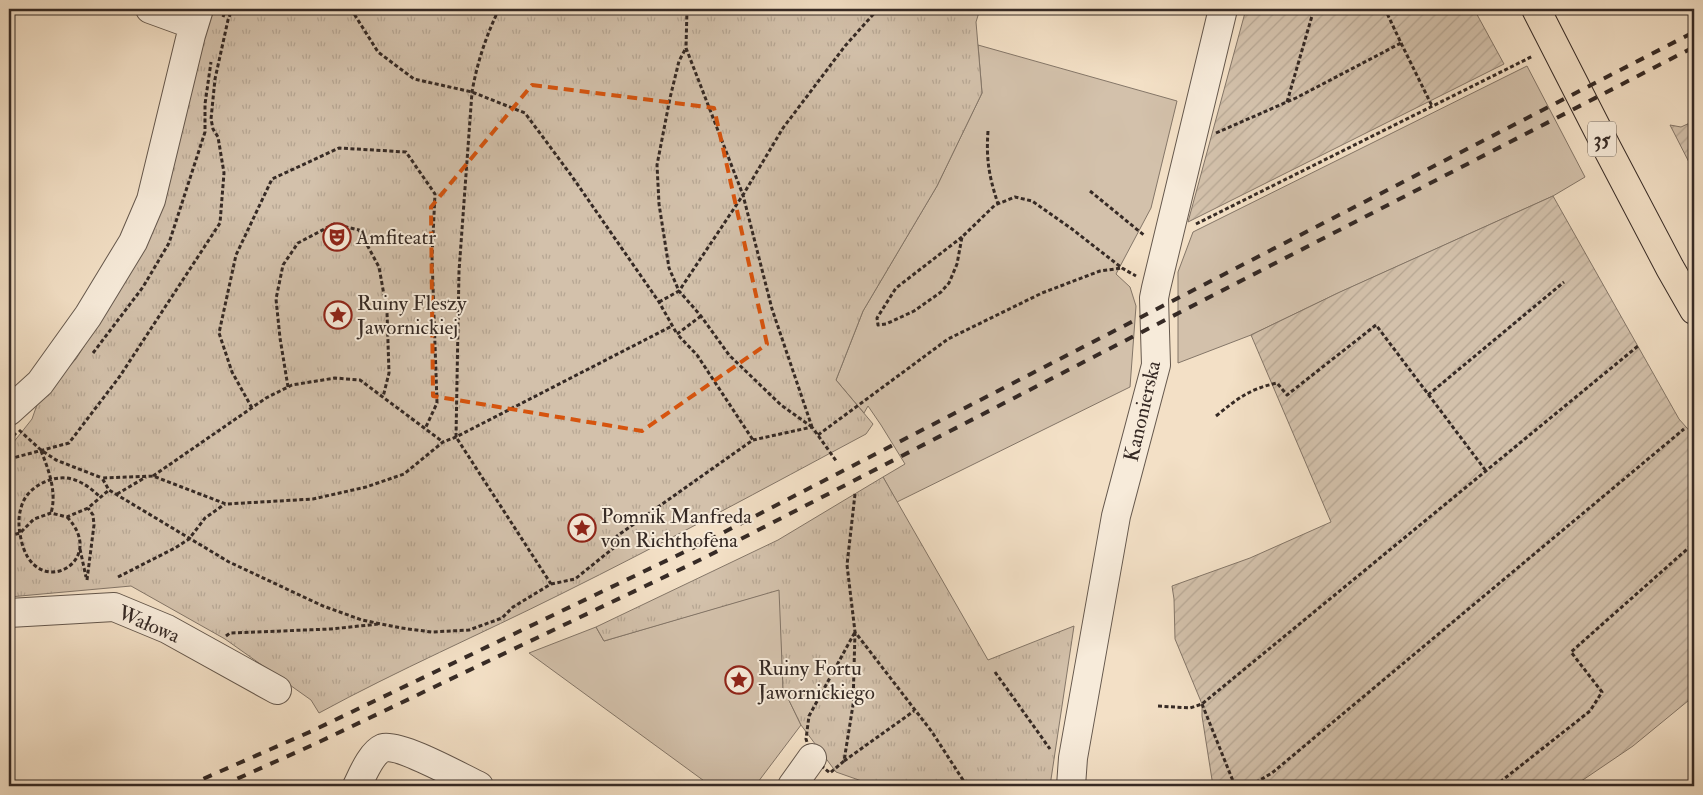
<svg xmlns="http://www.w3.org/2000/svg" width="1703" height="795" viewBox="0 0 1703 795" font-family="'IM FELL Double Pica',serif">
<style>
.grass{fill:#d3c1ab;stroke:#847668}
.park{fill:url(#park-tufts);stroke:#847668}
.garden{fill:url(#garden-furrows);stroke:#847668}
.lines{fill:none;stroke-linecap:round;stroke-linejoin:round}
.minor-casing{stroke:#65584d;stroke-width:30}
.major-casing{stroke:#362a25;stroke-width:30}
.path{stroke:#362a25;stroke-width:3;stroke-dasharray:4 2.5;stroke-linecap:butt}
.minor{stroke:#f7ebda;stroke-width:28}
.major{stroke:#f3e0c6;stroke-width:28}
.rail{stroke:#362a25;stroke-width:4;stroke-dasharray:9 9;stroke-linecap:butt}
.marked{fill:none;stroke:#d6540e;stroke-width:4;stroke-dasharray:10 6;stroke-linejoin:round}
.labels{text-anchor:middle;stroke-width:4;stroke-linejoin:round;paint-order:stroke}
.shield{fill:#f7ebda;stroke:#70645b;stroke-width:1}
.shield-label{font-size:20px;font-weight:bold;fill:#362a25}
.poi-label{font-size:21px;fill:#362a25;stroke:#f7ebda;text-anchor:start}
.street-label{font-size:21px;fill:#362a25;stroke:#f7ebda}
</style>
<defs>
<pattern id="park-tufts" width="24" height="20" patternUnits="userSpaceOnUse" patternTransform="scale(1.25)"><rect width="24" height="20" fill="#d3c1ab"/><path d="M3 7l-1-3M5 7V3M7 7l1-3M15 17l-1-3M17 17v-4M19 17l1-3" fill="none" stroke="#b6a693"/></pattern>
<pattern id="garden-furrows" width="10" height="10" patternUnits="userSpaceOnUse" patternTransform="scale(1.25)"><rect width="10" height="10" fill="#d3c1ab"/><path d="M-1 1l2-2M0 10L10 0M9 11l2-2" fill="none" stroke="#b6a693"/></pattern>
</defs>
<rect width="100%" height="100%" fill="#f3e0c6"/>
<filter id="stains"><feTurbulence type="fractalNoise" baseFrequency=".004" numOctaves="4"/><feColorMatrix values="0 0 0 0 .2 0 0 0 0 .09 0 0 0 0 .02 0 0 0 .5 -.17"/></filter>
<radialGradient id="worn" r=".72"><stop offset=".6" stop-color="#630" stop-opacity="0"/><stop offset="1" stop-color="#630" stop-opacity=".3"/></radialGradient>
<path class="grass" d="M978 45 1177 101 1151 208 1116 274 1130 287 1136 306 1130 387 897 502 883 477 905 464 881 425 868 406 864 413 836 380 863 311 937 186 982 93Z
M1527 66 1585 177 1553 196 1336 294 1251 335 1178 363V272L1193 232Z
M780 589 783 688 801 725 755 786H711L529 653 596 627 604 641Z"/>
<path class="park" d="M209 9H980L976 22 982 93 937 186 863 311 836 380 873 424 866 434C765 488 664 543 561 594 481 634 398 670 319 713L311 700 225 639 131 586 9 597V448L32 419 39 399 76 359 115 296Z
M883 477 988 660 1074 626 1050 786H876L836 772 801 725 783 688 779 590 604 641 596 627 778 540Z"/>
<path class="garden" d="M1246 9H1474L1504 64 1188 222Z
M1694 121V172L1670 125 1681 127Z
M1553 196 1679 419 1694 436V696L1633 746 1574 786H1213L1202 716V704L1175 639 1174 599 1172 586 1250 558 1331 522 1251 335 1340 292Z"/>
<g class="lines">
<g class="minor-casing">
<path id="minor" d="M150 9 194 25
M9 411 40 383 88 316 133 242 151 200 191 35 199 9
M9 613 114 607 167 629 277 690
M357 786C362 776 371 753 383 748 399 743 462 778 479 786
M792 786 812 758
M1071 786 1073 758 1116 516 1156 365 1154 298 1156 288 1223 9"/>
</g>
<g class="major-casing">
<path id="major" d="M1536 9 1607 148 1670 268 1694 310"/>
</g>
<path class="path" d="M351 9 378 52 414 79 472 92 525 113 571 175 659 302 677 334
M499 9C486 36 477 63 472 92L459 271 456 437 551 584 513 607 502 618 469 630 432 632 401 628 362 620 323 606 229 562 109 490 102 478 153 476 226 504 313 499 366 487 404 474 443 442 456 437 672 326
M687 9 686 48 743 195 772 309 812 427
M223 17 226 9
M1401 43 1432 106
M1287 102 1314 9
M988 131C986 160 989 176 998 204
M1216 133 1296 98 1401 43 1385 9
M1090 191 1145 236
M1196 224 1533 56
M962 237 896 288 877 318 878 325 886 324 914 311 941 292 949 283 957 264 962 237 995 205 1015 197 1032 201 1072 229 1122 268 1136 276
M659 302 679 291 669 268 659 204 657 165 670 98 679 61 686 48
M701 316 677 334 697 355 753 440
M93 353 143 287 169 243 205 132V104L211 62
M288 387 280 338 276 299 283 265 298 243 334 224 359 230 379 267 387 312 389 373 383 397
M1428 395 1564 282
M252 408 232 372 219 333 236 255 272 179 339 148 406 152 435 194 432 257 437 403 425 429
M1216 416C1237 399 1249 389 1277 383L1287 395 1376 325 1486 471
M812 427 781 405 729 355 701 316 679 291 743 195 783 128 845 46 878 9
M19 430 41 450 56 460 102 478
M818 435 948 339 1042 293 1100 271 1122 268
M9 441 16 433
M41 451C49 470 57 493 51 513
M9 459 69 443 120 376 220 223 224 173 218 137 213 129 211 119 215 79 228 20 232 9
M153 476 266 398 292 385 335 378 360 380 443 442
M117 494 146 477
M855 494 847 565 855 632 932 732 963 780 964 786
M67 517C110 562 34 603 21 539 18 526 18 514 23 502 31 484 57 473 75 480 84 483 93 490 100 497
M9 536 20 533 34 519 51 513 67 517 88 508 109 490
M80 549 86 577
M9 574 11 589
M118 577 175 548 189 539 205 518 225 504
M87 580 94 525 93 515 88 508
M551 584 575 579 616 546 617 536 753 440 812 427 837 462
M855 632 853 705 849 730 844 761 830 773 812 758 806 739 809 716Z
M226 636 230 633 331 629 379 624
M995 672 1050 749
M1202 704 1235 786
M1158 706 1190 708 1202 704 1638 346
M844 761 914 711
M1250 786 1272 773 1684 429
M1495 786 1590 711 1602 692 1571 652 1694 543"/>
<use href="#minor" class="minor"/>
<use href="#major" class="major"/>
<path class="rail" d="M187 786 312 731 701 544 1694 32
M221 786 317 743 706 557 1694 47"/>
</g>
<path class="marked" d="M532 85 714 108 767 344 642 431 433 396 431 207Z"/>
<defs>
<g id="theatre-ring" transform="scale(1.4375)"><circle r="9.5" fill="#f7ebda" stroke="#8f2418" stroke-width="1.5"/><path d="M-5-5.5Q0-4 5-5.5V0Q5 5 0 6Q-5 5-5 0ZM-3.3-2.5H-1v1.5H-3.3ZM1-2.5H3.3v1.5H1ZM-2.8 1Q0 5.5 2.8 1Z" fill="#8f2418"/></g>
<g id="sight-ring" transform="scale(1.4375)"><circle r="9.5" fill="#f7ebda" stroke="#8f2418" stroke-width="1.5"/><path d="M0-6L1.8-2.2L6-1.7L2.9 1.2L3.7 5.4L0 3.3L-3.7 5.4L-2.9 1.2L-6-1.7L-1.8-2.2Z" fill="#8f2418"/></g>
</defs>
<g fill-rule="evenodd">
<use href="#theatre-ring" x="337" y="237"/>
<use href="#sight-ring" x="338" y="315"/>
<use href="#sight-ring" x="582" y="528"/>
<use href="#sight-ring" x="739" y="680"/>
</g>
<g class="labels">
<rect class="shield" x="1588" y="121.5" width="28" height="35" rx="4"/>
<g class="shield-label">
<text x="1602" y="146">35</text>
</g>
<g class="poi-label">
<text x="356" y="244">Amfiteatr</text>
<text x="357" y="310">Ruiny Fleszy<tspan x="357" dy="24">Jawornickiej</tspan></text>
<text x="601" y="523">Pomnik Manfreda<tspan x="601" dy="24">von Richthofena</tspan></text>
<text x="758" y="675">Ruiny Fortu<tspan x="758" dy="24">Jawornickiego</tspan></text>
</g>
<g class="street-label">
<text transform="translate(1142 411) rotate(-77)" y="7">Kanonierska</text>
<text transform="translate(149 624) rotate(23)" y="7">Wałowa</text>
</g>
</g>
<rect width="1703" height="795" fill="none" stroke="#f3e0c6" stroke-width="30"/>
<rect x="10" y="10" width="1683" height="775" fill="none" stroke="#362a25" stroke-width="2.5"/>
<rect x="15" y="15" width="1673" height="765" fill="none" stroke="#362a25"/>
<rect width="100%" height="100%" filter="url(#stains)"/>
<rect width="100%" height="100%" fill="url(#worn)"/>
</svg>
